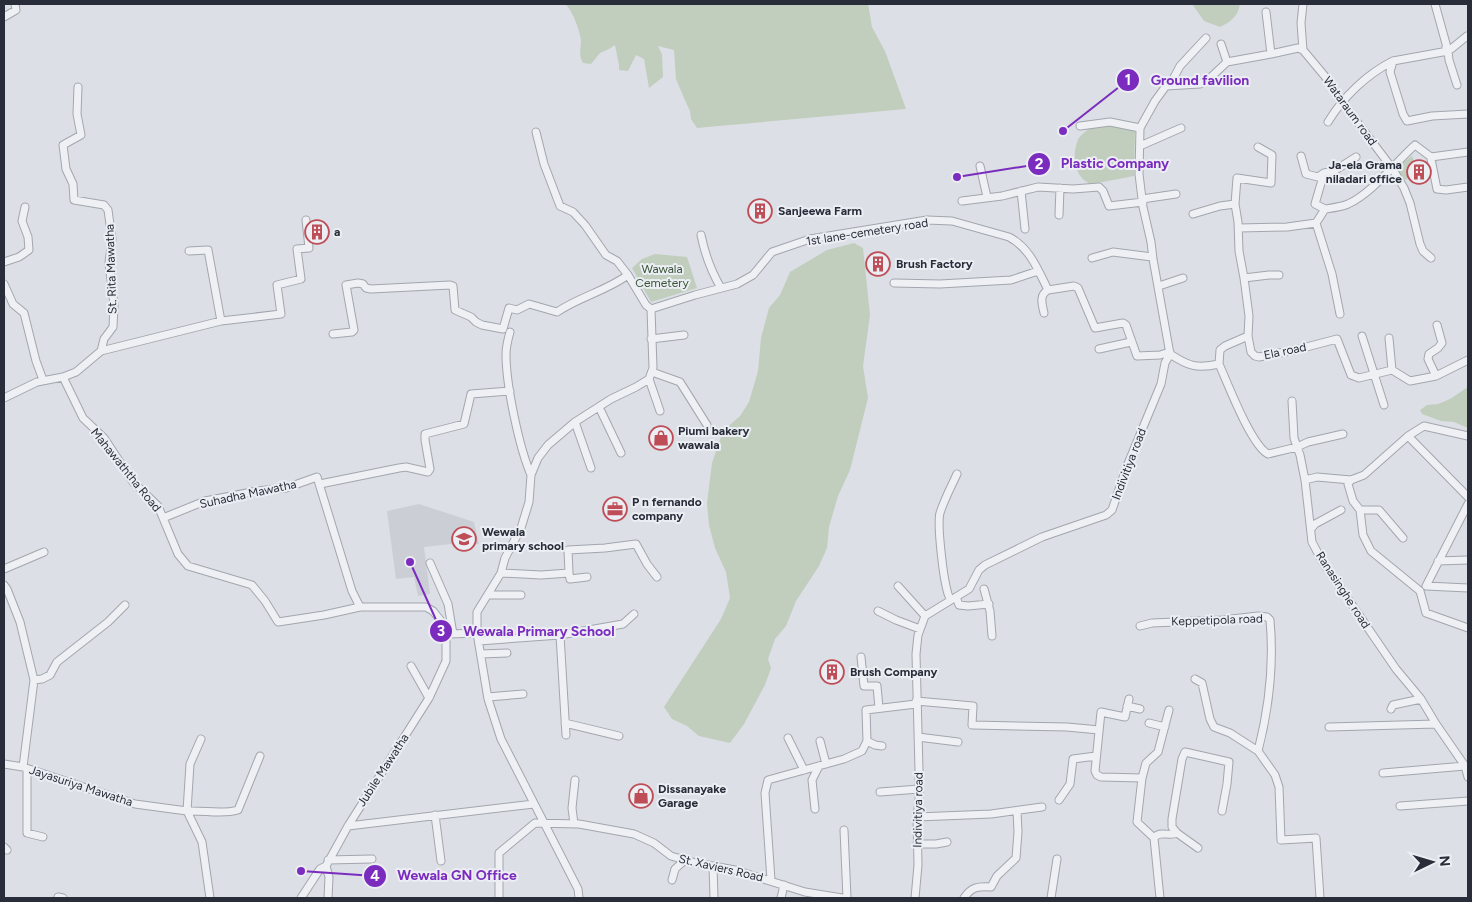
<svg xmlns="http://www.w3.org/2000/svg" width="1472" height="902" viewBox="0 0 1472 902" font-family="Figtree,sans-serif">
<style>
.built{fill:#cbced5}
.green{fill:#c1cebe}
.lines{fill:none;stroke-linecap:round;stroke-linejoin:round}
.minor-casing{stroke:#a2a6ae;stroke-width:9}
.minor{stroke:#eef0f4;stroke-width:7}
.labels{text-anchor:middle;stroke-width:4;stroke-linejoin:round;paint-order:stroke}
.street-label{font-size:12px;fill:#282d39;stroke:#ebeef3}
.poi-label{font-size:12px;font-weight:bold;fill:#282d39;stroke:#ebeef3;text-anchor:start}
.park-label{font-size:12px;fill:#3a5336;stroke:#ebeef3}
.leader{fill:none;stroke:#7b2cbf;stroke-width:2}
.callout-dot{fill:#7b2cbf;stroke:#ebeef3;stroke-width:2}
.mark-label{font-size:15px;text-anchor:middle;font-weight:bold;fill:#fff}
.callout-label{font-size:14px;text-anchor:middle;font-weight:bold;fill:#7b2cbf;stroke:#ebeef3;stroke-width:4;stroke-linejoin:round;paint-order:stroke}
</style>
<rect width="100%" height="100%" fill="#dcdfe5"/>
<path class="built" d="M419 504 474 522 479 544H451L424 547 430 594 418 596 414 577 396 579 387 511Z"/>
<path class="green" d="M565 4H868L872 27 885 51 906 109 697 128 691 119 690 111 684 98 676 79 674 50 658 46 662 54 663 77 649 88 644 59 636 55 628 71 619 70V65L615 45 609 49 600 53 591 64 583 63C578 55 581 49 581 40 580 31 572 9 565 4Z
M1192 4H1240C1238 17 1230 22 1220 27L1204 21Z
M1108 124 1129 128 1135 131 1134 176 1092 184C1075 180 1071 155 1078 140 1079 137 1085 131 1089 129 1094 125 1102 125 1108 124Z
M1412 156 1415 163V173L1409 178 1404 180 1396 171 1401 164Z
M854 243 863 248 870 315 863 366 868 398 850 470 838 496 829 527 827 548 819 566 796 601 786 626 775 639 768 659 771 668 765 685 744 724 730 743 699 736 687 726 672 719 664 707 721 619 730 598 726 572 715 548 709 525 707 503 712 463 723 431 740 416 749 402 758 371 761 338 769 308 780 295 790 272 827 250Z
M655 254 687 257 697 288 651 302 632 268 642 259Z
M1468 387V428L1454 422 1441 421 1422 414 1420 410 1427 405 1438 404 1450 399Z"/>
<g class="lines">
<g class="minor-casing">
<path id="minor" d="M1435 4 1448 51 1393 61 1390 72 1403 114 1407 121 1432 116 1468 114
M4 17 16 10 15 4
M1221 44 1227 62
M1446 47 1451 49 1467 36
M1303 50 1301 23 1303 4
M1448 51 1449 60 1457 85
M1271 54 1298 48 1303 50 1328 80 1339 98 1392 168 1404 188 1410 203 1420 244 1423 251 1431 258
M1166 86 1172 81 1180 66 1206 38
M1328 122C1343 97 1367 74 1393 61
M1080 126 1110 122 1140 128
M536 132 544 164 560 206 573 212 585 225 606 255 617 261 628 275 646 305 651 309
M1140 146 1181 128
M1258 147 1272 155 1271 183 1237 178 1235 204 1238 222 1239 251 1244 278 1249 316 1248 336 1225 346 1220 350 1219 364C1228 384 1251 445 1268 454L1297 447 1300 455 1305 480 1312 542 1322 561 1396 669 1421 699 1436 724 1465 766 1468 777
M1468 152 1431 157V159L1437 189 1446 190 1468 187
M1301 156 1306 174 1318 177 1324 173 1315 204 1325 209
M980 166 987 197
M1324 173 1334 171 1356 157
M1021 191 1025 229
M1142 199 1176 194
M962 201 1002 196 1038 187 1073 189 1099 187 1103 191 1109 206 1143 202
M1193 214 1220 206 1235 204
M1059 215 1060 188
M1316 223 1332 274 1340 314
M1239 228 1287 227 1316 223 1325 209C1332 208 1341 207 1348 204 1372 193 1395 163 1415 145L1431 157
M701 235C705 255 711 271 721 288
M189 251 208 250 221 321
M1092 258 1113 252 1152 257
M4 262 19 257 29 250 28 237 22 221 25 207
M1244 278 1269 275H1279
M894 283 940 284 1011 280 1038 271
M4 284 13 304 24 313 36 361 43 380
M1159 286 1183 278
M651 309 695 295 737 284 753 275 772 252 810 239 927 220 952 221 1009 237C1030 248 1038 270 1048 290L1074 286 1078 288 1095 328 1123 323 1126 325 1137 356 1160 355 1170 352
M1044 313C1042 304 1039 295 1048 290
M510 332C508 339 506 347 506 354 506 385 519 447 531 475
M333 334 352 332 354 330 346 285 358 283 363 284 366 288 371 289 450 285 453 286 455 310 471 317 476 322 482 325 503 329 509 308 517 310 529 304 557 312C579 297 606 291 628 275
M1248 336 1251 352 1255 356 1259 357 1295 350 1337 339 1351 375 1359 378 1392 370 1410 381 1436 376 1468 360
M1362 336 1384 405
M1389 338 1392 370
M651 339 684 335
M1099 349 1131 342
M101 351 221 321 281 314 277 285 301 279 297 249 309 248 306 220
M1170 354C1188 366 1197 369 1219 364
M652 372 680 382 707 425
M1436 376 1428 359 1429 354 1438 348 1442 343 1437 325
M63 377 83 418 104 438 133 482 158 506 178 554 188 566 252 585 265 601 278 622 324 615 360 607H426L433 611 441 621 446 635V661L429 698 348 826 326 866 320 869 301 898
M649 379 660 411
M4 398 37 382 63 377 76 372 101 351 104 339 113 327 114 305 109 263 112 239 108 210 104 205 74 200 73 184 66 169 63 145 81 135 77 114 78 87
M1292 401 1294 438 1297 447 1308 442 1343 434
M599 407 621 453
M575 422 591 468
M1408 436 1468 497
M1305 480 1317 477 1351 480 1364 475 1408 436 1424 426 1468 436
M1351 480 1348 484 1353 501 1360 510 1363 535 1371 551 1420 591 1426 613 1468 628
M320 484 399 468 406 467 428 472 430 469 425 440V434L464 424 471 394 510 391
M1468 504 1426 586 1468 588
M1360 510H1379L1403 538
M163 518 205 501 257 491 286 488 317 477 352 591 360 607
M1311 529 1315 524 1341 510
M1438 561 1468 560
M430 563 448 604 453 634
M4 569 44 552
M501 573 541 575 569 573 570 579 587 577
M569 573 568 550 605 548 636 544 647 564 657 577
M4 585 7 589 20 622 34 680 23 767
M898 586 925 616
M984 589 990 611 992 636
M488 595H521
M956 597 959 605 968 606 989 604
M951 600C944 594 937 524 940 513 944 500 951 487 957 474
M878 611 896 620 920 629
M1140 626 1152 623 1223 620 1258 616 1267 617 1270 620C1274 663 1269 708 1258 751L1275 775 1279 787 1281 840 1316 838 1320 898
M450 634 477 633
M560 635 623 624 634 614
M479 641 560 635 566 735
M481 654 507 653
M861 657 864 686H877L879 708
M411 666 429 698
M1195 679 1202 683 1210 719 1214 727 1230 733 1258 751
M34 680 42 679 50 675 57 662 108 622 125 605
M488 697 523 694
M1129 699 1125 717 1101 712 1095 771 1097 775 1101 777 1142 778
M916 701 973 706 972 725 1067 727 1099 730
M1127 706 1140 709
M1391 709 1393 705 1421 699
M565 723 619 736
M1149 723 1165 727
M1329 727 1436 724
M918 737 958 742
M788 738 804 770
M201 739 190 764 187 811C205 810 221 815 238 810L260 756
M820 741 826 764
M867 741 875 745 882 746
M4 764 23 767 135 804 187 811 202 842 210 898
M27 769V833L43 837
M1383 773 1465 766
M880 792 919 789
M1059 800 1070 784 1073 759 1096 756
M1400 806 1468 801
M815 809 812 780 819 766
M435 815 441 861
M917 817 991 814 1042 807
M574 824 572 808 575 780
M348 826 534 804
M844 830 847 898
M1177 833 1198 848
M1154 838 1137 822 1142 778 1146 763 1158 752 1169 710
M917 844H936L947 842
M4 847 7 850
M328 860 372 859
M326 866 329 877 328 898
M713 866 714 898
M672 880 675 869 685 860
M771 880 765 793 768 780 844 759 862 751 867 741 866 710 916 704
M58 897 63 898
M499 898V853L535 823 579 824 634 834 654 843 671 856 696 863 735 870 805 892 842 898
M579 898 578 889 501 739 488 699 477 633V612L501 573 505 558 521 528 529 502 531 475 538 458 548 445 575 422 611 399 636 387 649 379 653 368 651 309
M781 898 784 885
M915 898 918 865 917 817 919 801V770L916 654 918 635 925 616 969 589 979 570 985 565 1042 537 1106 515 1112 510 1127 466 1161 384 1165 363 1170 354 1153 259 1151 242 1143 207 1139 174 1140 128 1155 101 1166 86 1200 84 1211 77 1227 62 1271 54 1266 12
M964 898C971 887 978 886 991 887L997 876 1016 858 1018 832 1017 811
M1051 898 1057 859
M1160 898 1154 838C1160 830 1169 837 1177 833L1172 827V819L1182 759 1185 752 1229 762 1227 784 1222 811"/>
</g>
<use href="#minor" class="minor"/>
</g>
<defs>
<g id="building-ring" transform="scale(1.25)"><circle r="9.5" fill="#ebeef3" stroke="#be4d57" stroke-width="1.5"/><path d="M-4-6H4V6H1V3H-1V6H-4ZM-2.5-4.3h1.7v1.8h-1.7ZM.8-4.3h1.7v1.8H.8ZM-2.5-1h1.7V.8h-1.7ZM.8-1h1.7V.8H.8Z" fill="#be4d57"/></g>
<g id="shop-ring" transform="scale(1.25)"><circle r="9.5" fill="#ebeef3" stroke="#be4d57" stroke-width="1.5"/><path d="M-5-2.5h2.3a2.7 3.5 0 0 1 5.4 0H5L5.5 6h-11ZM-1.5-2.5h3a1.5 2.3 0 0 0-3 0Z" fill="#be4d57"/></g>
<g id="office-ring" transform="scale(1.25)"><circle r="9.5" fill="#ebeef3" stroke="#be4d57" stroke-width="1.5"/><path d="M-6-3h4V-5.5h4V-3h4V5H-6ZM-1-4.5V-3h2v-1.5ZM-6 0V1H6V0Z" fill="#be4d57"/></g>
<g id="school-ring" transform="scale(1.25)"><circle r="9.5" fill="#ebeef3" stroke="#be4d57" stroke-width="1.5"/><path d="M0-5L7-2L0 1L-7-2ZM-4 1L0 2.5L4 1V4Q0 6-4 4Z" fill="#be4d57"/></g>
</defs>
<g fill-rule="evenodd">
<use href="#building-ring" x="1419" y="172"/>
<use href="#building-ring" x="760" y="211"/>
<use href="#building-ring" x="317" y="232"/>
<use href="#building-ring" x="878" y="264"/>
<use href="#shop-ring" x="661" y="438"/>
<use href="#office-ring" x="615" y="509"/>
<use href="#school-ring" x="464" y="539"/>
<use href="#building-ring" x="832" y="672"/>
<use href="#shop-ring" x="641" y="796"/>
</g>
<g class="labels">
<g class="street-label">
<text transform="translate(1350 111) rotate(54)" y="4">Wataraum road</text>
<text transform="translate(867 232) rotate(-9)" y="4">1st lane-cemetery road</text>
<text transform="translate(111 269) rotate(-92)" y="4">St. Rita Mawatha</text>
<text transform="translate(1285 351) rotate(-12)" y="4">Ela road</text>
<text transform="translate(1129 464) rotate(-69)" y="4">Indivitiya road</text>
<text transform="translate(126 470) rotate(51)" y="4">Mahawaththa Road</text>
<text transform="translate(248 494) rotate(-12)" y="4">Suhadha Mawatha</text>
<text transform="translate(1343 590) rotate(57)" y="4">Ranasinghe road</text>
<text transform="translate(1217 620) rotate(-2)" y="4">Keppetipola road</text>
<text transform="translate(383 770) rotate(-57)" y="4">Jubile Mawatha</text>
<text transform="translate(81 786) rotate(18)" y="4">Jayasuriya Mawatha</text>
<text transform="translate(918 810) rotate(-89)" y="4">Indivitiya road</text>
<text transform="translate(721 868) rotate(13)" y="4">St. Xaviers Road</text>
</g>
<g class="poi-label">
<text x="1402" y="169" text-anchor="end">Ja-ela Grama<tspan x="1402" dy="14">niladari office</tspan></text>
<text x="778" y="215">Sanjeewa Farm</text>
<text x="334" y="236">a</text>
<text x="896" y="268">Brush Factory</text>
<text x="678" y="435">Piumi bakery<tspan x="678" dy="14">wawala</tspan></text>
<text x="632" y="506">P n fernando<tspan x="632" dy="14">company</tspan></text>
<text x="482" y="536">Wewala<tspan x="482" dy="14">primary school</tspan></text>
<text x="850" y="676">Brush Company</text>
<text x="658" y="793">Dissanayake<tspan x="658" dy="14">Garage</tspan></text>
</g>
<g class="park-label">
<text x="662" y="273">Wawala<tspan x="662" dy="14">Cemetery</tspan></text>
</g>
</g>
<path class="leader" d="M1063 131L1128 80M957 177L1039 164M410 562L441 631M301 871L375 876"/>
<g class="callout-dot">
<circle cx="1063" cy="131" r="5"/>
<circle cx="957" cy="177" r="5"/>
<circle cx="410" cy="562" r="5"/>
<circle cx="301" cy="871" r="5"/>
<circle cx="1128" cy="80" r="12"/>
<circle cx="1039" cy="164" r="12"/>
<circle cx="441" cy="631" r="12"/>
<circle cx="375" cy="876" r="12"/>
</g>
<g class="mark-label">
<text x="1128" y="85">1</text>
<text x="1039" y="169">2</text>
<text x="441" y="636">3</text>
<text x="375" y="881">4</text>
</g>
<g class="callout-label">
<text x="1200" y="85">Ground favilion</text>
<text x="1115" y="168">Plastic Company</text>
<text x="539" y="636">Wewala Primary School</text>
<text x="457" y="880">Wewala GN Office</text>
</g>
<rect width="1472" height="902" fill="none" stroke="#282d39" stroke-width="10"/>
<g transform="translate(1432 862) rotate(85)" stroke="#ebeef3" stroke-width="4" paint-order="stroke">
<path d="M0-4L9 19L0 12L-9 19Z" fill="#282d39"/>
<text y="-8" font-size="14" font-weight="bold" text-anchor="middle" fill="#282d39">N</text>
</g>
</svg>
